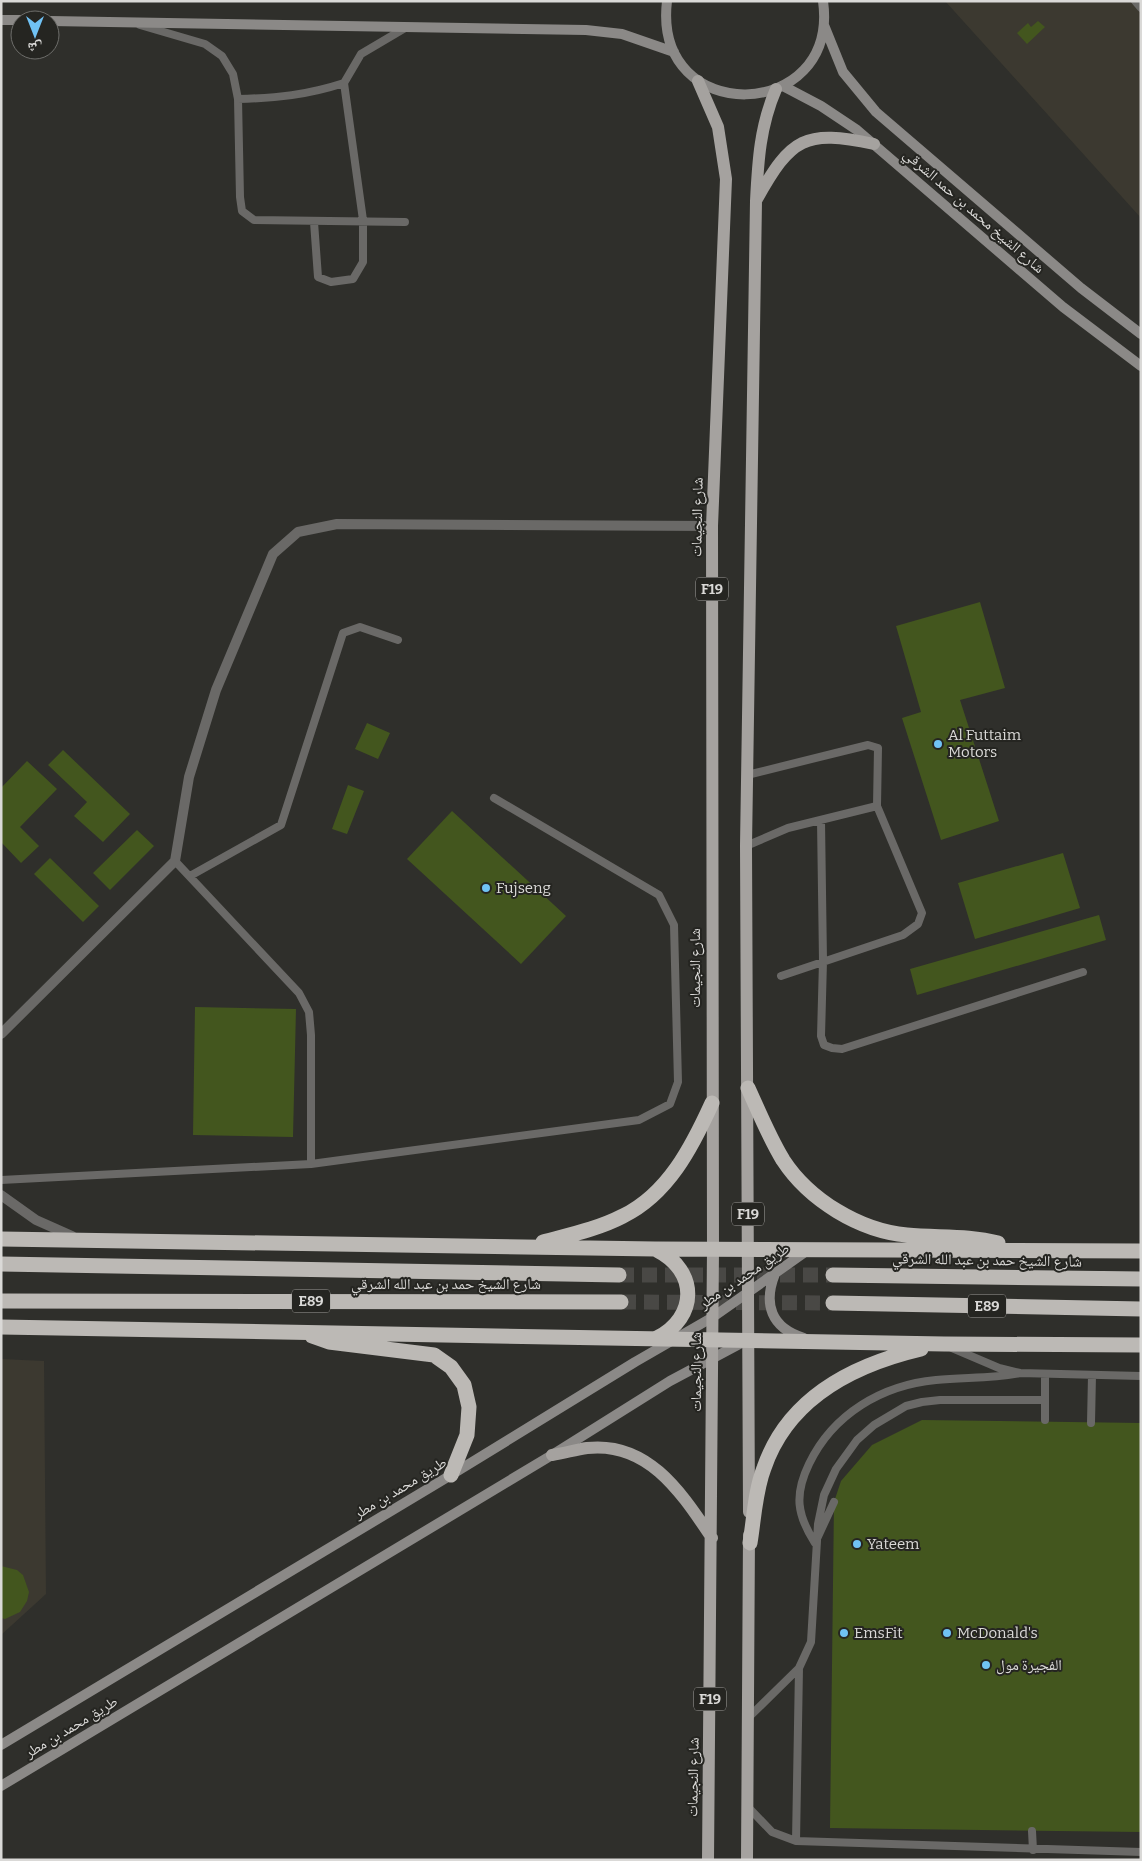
<svg xmlns="http://www.w3.org/2000/svg" width="1142" height="1861" viewBox="0 0 1142 1861" font-family="Bitter,'Noto Naskh Arabic',serif">
<style>
.built{fill:#3c3930}
.building{fill:#43561e}
.lines{fill:none;stroke-linecap:round;stroke-linejoin:round}
.highway-tunnel{stroke:#494845;stroke-width:15;stroke-dasharray:15 8;stroke-linecap:butt}
.lane{stroke:#6a6967;stroke-width:8}
.street{stroke:#6a6967;stroke-width:10}
.secondary{stroke:#8b8987;stroke-width:10}
.primary{stroke:#a5a29f;stroke-width:12}
.highway{stroke:#bcb9b5;stroke-width:15}
.poi-dot{fill:#70c2f4;stroke:#252521;stroke-width:2}
.labels{text-anchor:middle;stroke-width:4;stroke-linejoin:round;paint-order:stroke}
.shield{fill:#252521;stroke:#a4a3a0;stroke-width:1}
.shield-label{font-size:14px;font-weight:bold;fill:#dad9d7}
.street-label{font-size:15px;fill:#dad9d7;stroke:#252521}
.poi-label{font-size:15px;fill:#dad9d7;stroke:#252521;text-anchor:start}
</style>
<rect width="100%" height="100%" fill="#2f2f2b"/>
<path class="built" d="M945 1H1141V218Z
M1 1359 44 1361 46 1594 1 1635Z"/>
<path class="building" d="M1038 21 1045 27 1027 44 1017 33 1028 23 1031 27Z
M980 602 1005 688 960 700 999 821 941 840 902 718 921 712 896 626Z
M367 723 390 733 378 759 355 749Z
M63 750 130 814 103 842 74 816 87 802 48 765Z
M27 761 57 789 20 827 39 846 21 863 1 842V788Z
M348 785 364 791 347 834 332 829Z
M452 811 566 916 521 964 407 859Z
M137 830 154 846 110 890 93 873Z
M1063 853 1080 908 975 939 958 883Z
M50 858 99 906 83 922 34 874Z
M1099 915 1106 940 917 995 910 969Z
M195 1007 296 1009 293 1137 193 1135Z
M922 1420 1141 1423V1832L830 1828 834 1502 841 1481 872 1445Z
M1 1566 17 1570 23 1575 29 1592 27 1601 20 1612 5 1619 1 1618Z"/>
<g class="lines">
<path class="highway-tunnel" d="M619 1275H833
M621 1302 833 1303"/>
<path class="lane" d="M1135 1 1141 8
M140 25 205 44 222 56 233 74 238 99 240 197 242 211 254 220 405 222
M238 99C277 98 307 95 344 83L361 54 405 28
M314 222 318 277 331 282 353 279 363 262V220L344 83
M747 775 868 745 878 748 877 806 922 913 918 924 903 935 781 976
M821 821 823 961 821 1036 824 1045 832 1048 842 1049 1083 972
M746 846 788 828 877 806
M175 861 299 993 309 1012 311 1035V1164
M190 876 281 825 343 633 360 627 398 640
M1 1180 311 1164 639 1120 670 1104 678 1082 674 925 659 895 494 798
M952 1348 999 1368 1020 1373 1141 1376
M1045 1375V1420
M1091 1423 1092 1375
M834 1502 815 1543C797 1515 794 1495 809 1464 833 1414 882 1385 936 1380 965 1377 992 1379 1020 1373
M748 1718 799 1668
M748 1807 772 1832 796 1841 1141 1852
M1032 1831 1033 1850
M796 1841 799 1668 811 1642 818 1524 824 1495 836 1469 857 1440 874 1425 906 1406 922 1402 940 1400H1045"/>
<path class="street" d="M1 1034 175 861 189 777 216 690 273 554 298 532 337 524 712 526
M1 1195 36 1220 72 1236"/>
<path class="secondary" d="M667 1C652 128 840 123 823 1
M1 20H20
M50 21 586 30 622 34 674 52
M824 25 843 72 876 112 1081 288 1141 334
M783 86 821 106 857 130 1063 307 1141 366
M775 1274C763 1304 771 1328 804 1338
M1 1745 451 1475 635 1362 713 1317 808 1250
M1 1786 552 1455 670 1381 745 1341"/>
<path class="primary" d="M698 81 718 127 726 179 712 526 713 1249 708 1860
M757 199C791 138 805 129 874 144
M552 1455C564 1453 575 1450 587 1448 649 1441 682 1494 712 1538
M749 1512 746 846 756 201C758 161 760 126 776 89
M747 1860 749 1535"/>
<path class="highway" d="M748 1088C759 1112 769 1137 783 1160 809 1200 860 1231 907 1235 938 1238 968 1235 998 1243
M1 1239 655 1249 1141 1251
M543 1242C569 1235 598 1229 623 1216 668 1194 692 1147 712 1103
M657 1250C698 1271 698 1317 657 1338
M1 1264 619 1275
M833 1275 1141 1279
M1 1301 621 1302
M833 1303 1141 1309
M1 1327 944 1344 1141 1345
M312 1336 329 1342 434 1355 451 1367 464 1385 469 1407 467 1435 451 1475
M750 1543C754 1519 755 1491 764 1468 788 1398 853 1365 921 1349"/>
</g>
<g class="poi-dot">
<circle cx="938" cy="744" r="5"/>
<circle cx="486" cy="888" r="5"/>
<circle cx="857" cy="1544" r="5"/>
<circle cx="844" cy="1633" r="5"/>
<circle cx="947" cy="1633" r="5"/>
<circle cx="986" cy="1665" r="5"/>
</g>
<g class="labels">
<g class="shield">
<rect x="696" y="577.5" width="32" height="23" rx="4"/>
<rect x="732" y="1202.5" width="32" height="23" rx="4"/>
<rect x="292" y="1289.5" width="38" height="23" rx="4"/>
<rect x="968" y="1294.5" width="38" height="23" rx="4"/>
<rect x="694" y="1687.5" width="32" height="23" rx="4"/>
</g>
<g class="shield-label">
<text x="712" y="594">F19</text>
<text x="748" y="1219">F19</text>
<text x="311" y="1306">E89</text>
<text x="987" y="1311">E89</text>
<text x="710" y="1704">F19</text>
</g>
<g class="street-label">
<text transform="translate(974 211) rotate(41)" y="5">شارع الشيخ محمد بن حمد الشرقي</text>
<text transform="translate(697 517) rotate(-89)" y="5">شارع النجيمات</text>
<text transform="translate(695 968) rotate(-90)" y="5">شارع النجيمات</text>
<text transform="translate(987 1260) rotate(1)" y="5">شارع الشيخ حمد بن عبد الله الشرقي</text>
<text transform="translate(744 1276) rotate(-34)" y="5">طريق محمد بن مطر</text>
<text x="446" y="1289">شارع الشيخ حمد بن عبد الله الشرقي</text>
<text transform="translate(696 1372) rotate(-90)" y="5">شارع النجيمات</text>
<text transform="translate(400 1488) rotate(-31)" y="5">طريق محمد بن مطر</text>
<text transform="translate(71 1727) rotate(-31)" y="5">طريق محمد بن مطر</text>
<text transform="translate(693 1777) rotate(-89)" y="5">شارع النجيمات</text>
</g>
<g class="poi-label">
<text x="948" y="740">Al Futtaim<tspan x="948" dy="17">Motors</tspan></text>
<text x="496" y="893">Fujseng</text>
<text x="867" y="1549">Yateem</text>
<text x="854" y="1638">EmsFit</text>
<text x="957" y="1638">McDonald's</text>
<text x="996" y="1670">الفجيرة مول</text>
</g>
</g>
<rect width="1142" height="1861" fill="none" stroke="#dad9d7" stroke-width="5"/>
<g transform="translate(35 35) rotate(180)"><circle r="24" fill="#252521" stroke="#6d6d6a"/>
<path d="M0-4L9 19L0 12L-9 19Z" fill="#70c2f4"/>
<text y="-8" font-size="14" font-weight="bold" text-anchor="middle" fill="#dad9d7">ش</text>
</g>
</svg>
